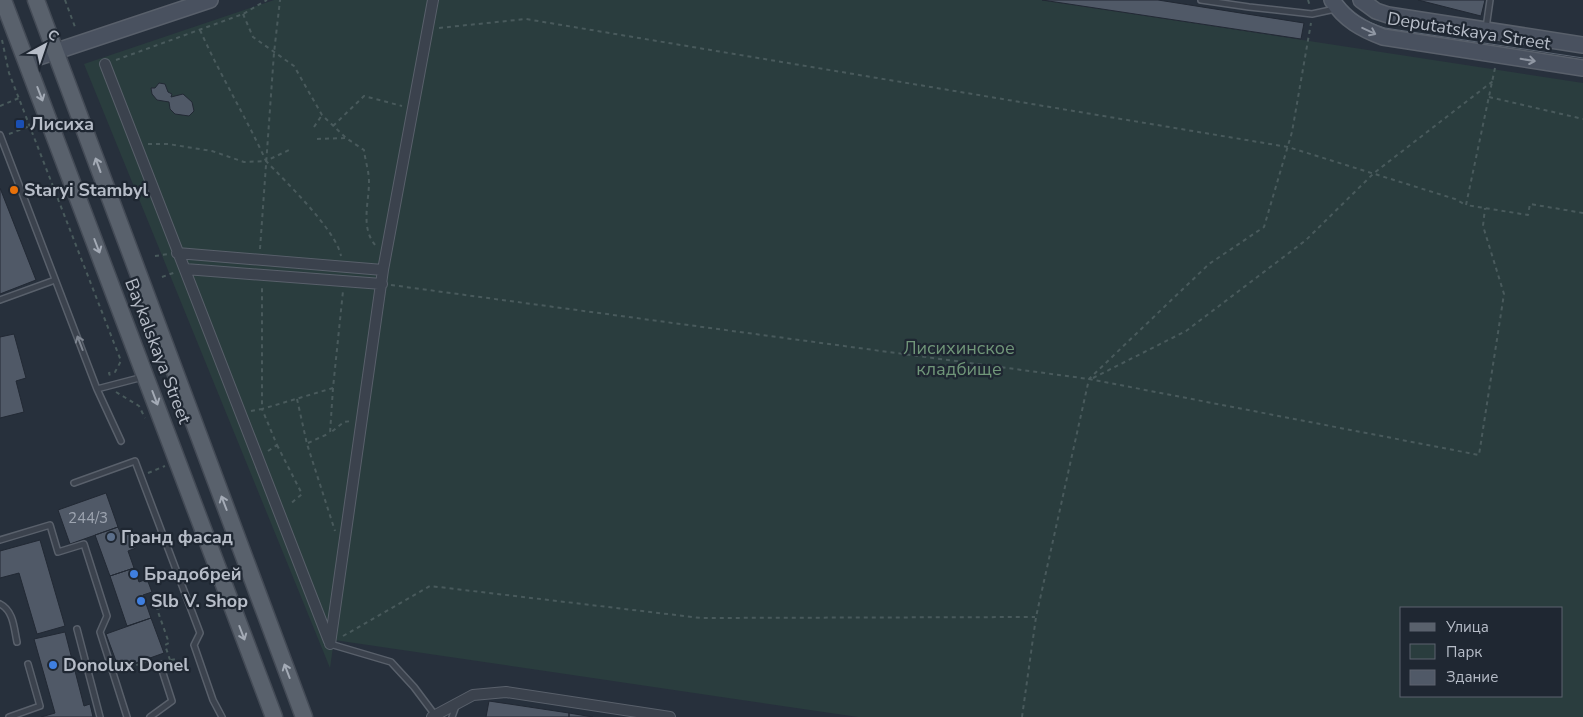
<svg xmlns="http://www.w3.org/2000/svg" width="1583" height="717" viewBox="0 0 1583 717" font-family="'Nunito Sans',sans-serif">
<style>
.green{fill:#2a3d3e;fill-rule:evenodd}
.building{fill:#505967;stroke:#222934}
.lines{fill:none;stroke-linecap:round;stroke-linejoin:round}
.lane-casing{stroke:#59606b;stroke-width:8}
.street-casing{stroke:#59606b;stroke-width:12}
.secondary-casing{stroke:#59606b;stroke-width:18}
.primary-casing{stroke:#444b56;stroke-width:19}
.path{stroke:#495a5c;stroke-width:2;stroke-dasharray:4 4;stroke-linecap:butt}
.lane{stroke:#3b424d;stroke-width:5}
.street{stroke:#3b424d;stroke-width:10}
.secondary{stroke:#49515f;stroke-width:15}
.primary{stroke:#59616c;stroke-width:16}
.tram{stroke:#5d6673;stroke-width:1}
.oneway{stroke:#9097a3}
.oneway2{stroke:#a4abb6}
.oneway3{stroke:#7f8691}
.transit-dot{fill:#1a4fb4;stroke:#1f2732;stroke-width:2}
.food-dot{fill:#e8710a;stroke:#1f2732;stroke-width:2}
.service-dot{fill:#5c6f8a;stroke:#1f2732;stroke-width:2}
.shop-dot{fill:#3f7fe0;stroke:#1f2732;stroke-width:2}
.labels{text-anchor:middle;stroke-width:4.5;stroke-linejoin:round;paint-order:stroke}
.number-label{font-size:15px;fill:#9da4b0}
.street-label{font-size:18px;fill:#b7bdc8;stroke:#1f2732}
.poi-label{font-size:18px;font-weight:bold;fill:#b7bdc8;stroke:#1f2732;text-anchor:start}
.park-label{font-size:18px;fill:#709679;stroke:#1f2732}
</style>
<rect width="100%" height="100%" fill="#27303c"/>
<path class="green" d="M274 0H1042L1583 83V717H858L334 640 330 668 84 64ZM1402 608H1562V696H1402Z"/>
<path class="building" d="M1042 0H1158L1304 23 1301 39Z
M1418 0H1485L1481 16Z
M159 83 165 84 168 92 172 94 171 97 183 94 192 102 194 111 189 116 175 114 170 109 169 102 157 100 152 94 151 88H155Z
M0 188 36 280 0 294Z
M14 334 26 378 16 381 24 412 0 418V337Z
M106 493 118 527 70 544 58 510Z
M118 527 122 537 131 533 136 548 128 551 134 568 110 576 95 535Z
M40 540 65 626 37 634 19 573 0 578V551Z
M134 568 139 582 147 579 152 592 143 595 151 618 127 626 110 576Z
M151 618 164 653 119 669 106 634Z
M65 632 84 706 90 704 93 717H41L55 713 34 639Z
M489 701 569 713V717H486Z
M569 713 593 717H569Z"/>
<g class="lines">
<g class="lane-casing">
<path id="lane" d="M1201 0 1249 7 1312 14 1335 9
M1486 28 1490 0
M0 135 97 389 121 441
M0 300 55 280
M97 389 143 377
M74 483 135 461 200 633 194 645 213 700 222 717
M0 540 50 525 58 552 84 544 107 616 100 632 127 717
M0 604C14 611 14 629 17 642
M77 629 100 717
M330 644 391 662 414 687 435 715
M9 717 40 706 28 664
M150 717 172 701 160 664
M452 717 456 706"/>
</g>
<g class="street-casing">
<path id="street" d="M105 64 329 641
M177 253 383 270
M185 269 382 284
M330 644 383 270 433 0
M432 717 473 695 506 692 670 717"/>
</g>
<g class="secondary-casing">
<path id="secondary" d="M1332 0C1345 20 1362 29 1383 37L1583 68
M1361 0 1376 11 1388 15 1583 45
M27 61 210 0"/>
</g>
<g class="primary-casing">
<path id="primary" d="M3 0 274 717
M36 0 304 717"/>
</g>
<path class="path" d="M65 0 75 27
M1308 0 1310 6
M243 14 253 37 294 66 322 115 346 138 364 150C365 160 369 171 369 182 369 203 360 228 376 246
M439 28 526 19 1288 147 1455 199 1466 205
M200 30C220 75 246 117 266 161L291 149
M2 40 9 73 121 361 115 372 109 373 110 376
M116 60 243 14 267 0
M1495 68 1466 205 1528 215 1530 204 1583 213
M1489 97 1583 119
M0 106 19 98
M333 126 364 96 402 106
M314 127 322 115
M9 134 30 126
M317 139 345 138
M148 144H168L212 151 244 162 266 161C286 182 336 230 341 256
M260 249 274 53 280 0
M155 256 168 254
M162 277 176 272
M391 285 1089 379 1479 455 1504 294 1483 226 1485 208
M1093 378 1186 331 1306 240 1374 173 1493 81
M333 388 330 433 344 422 352 421
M116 392 139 406 145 418
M297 399 307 444 335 531
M251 411 262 409V286
M308 443 330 433
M277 445 302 494 289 505
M268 451 277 445 262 409 333 388 343 291
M148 473 165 466
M343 636 430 586 701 618 1035 617
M170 660 165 645 169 643 157 609 180 601
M171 660 176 659 180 671 193 666
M121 670 152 660
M1022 717 1036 617 1089 379 1209 264 1264 227 1292 132 1311 23"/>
<use href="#lane" class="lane"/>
<use href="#street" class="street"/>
<use href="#secondary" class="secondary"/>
<use href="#primary" class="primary"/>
<path class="tram" d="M1342 0C1353 16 1367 22 1385 28L1583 58"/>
</g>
<defs><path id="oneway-shaft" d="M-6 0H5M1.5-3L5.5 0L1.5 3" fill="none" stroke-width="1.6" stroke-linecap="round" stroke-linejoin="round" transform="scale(1.25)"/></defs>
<g class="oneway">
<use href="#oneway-shaft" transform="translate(1369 31) rotate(25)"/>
<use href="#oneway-shaft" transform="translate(1528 60) rotate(9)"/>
</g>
<g class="oneway2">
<use href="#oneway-shaft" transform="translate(40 94) rotate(69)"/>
<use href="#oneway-shaft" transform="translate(98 165) rotate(-110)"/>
<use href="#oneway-shaft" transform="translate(97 246) rotate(69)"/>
<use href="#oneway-shaft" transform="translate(155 398) rotate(69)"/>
<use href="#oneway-shaft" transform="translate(224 503) rotate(-111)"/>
<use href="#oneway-shaft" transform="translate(242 633) rotate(69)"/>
<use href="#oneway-shaft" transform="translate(287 671) rotate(-111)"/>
</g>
<use class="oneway3" href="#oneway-shaft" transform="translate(80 343) rotate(-111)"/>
<rect class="transit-dot" x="15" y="119" width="10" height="10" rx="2.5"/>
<circle class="food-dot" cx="14" cy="190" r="5"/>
<circle class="service-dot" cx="111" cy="537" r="5"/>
<g class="shop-dot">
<circle cx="134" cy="574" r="5"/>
<circle cx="141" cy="601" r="5"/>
<circle cx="53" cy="665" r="5"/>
</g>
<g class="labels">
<g class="number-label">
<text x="88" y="523">244/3</text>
</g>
<g class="street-label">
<text transform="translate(1469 31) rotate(9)" y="6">Deputatskaya Street</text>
<text transform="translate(158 351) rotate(69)" y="6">Baykalskaya Street</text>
</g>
<g class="poi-label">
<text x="30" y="130">Лисиха</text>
<text x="24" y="196">Staryi Stambyl</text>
<text x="121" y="543">Гранд фасад</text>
<text x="144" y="580">Брадобрей</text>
<text x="151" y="607">Slb V. Shop</text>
<text x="63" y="671">Donolux Donel</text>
</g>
<g class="park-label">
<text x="959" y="354">Лисихинское<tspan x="959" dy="21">кладбище</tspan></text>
</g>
</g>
<rect x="1400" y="607" width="162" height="90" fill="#1f2732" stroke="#5c636e"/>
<rect x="1410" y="623" width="25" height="8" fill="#59616c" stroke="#5c636e"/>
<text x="1446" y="632" font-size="15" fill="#b7bdc8">Улица</text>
<rect x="1410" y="644" width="25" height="15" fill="#2a3d3e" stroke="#5c636e"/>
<text x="1446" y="657" font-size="15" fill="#b7bdc8">Парк</text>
<rect x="1410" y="670" width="25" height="15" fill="#505967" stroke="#5c636e"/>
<text x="1446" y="682" font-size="15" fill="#b7bdc8">Здание</text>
<g transform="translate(45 45) rotate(40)" stroke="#1f2732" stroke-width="4" paint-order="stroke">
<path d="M0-4L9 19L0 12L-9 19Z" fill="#b7bdc8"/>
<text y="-8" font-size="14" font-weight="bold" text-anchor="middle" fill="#b7bdc8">С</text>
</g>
</svg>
